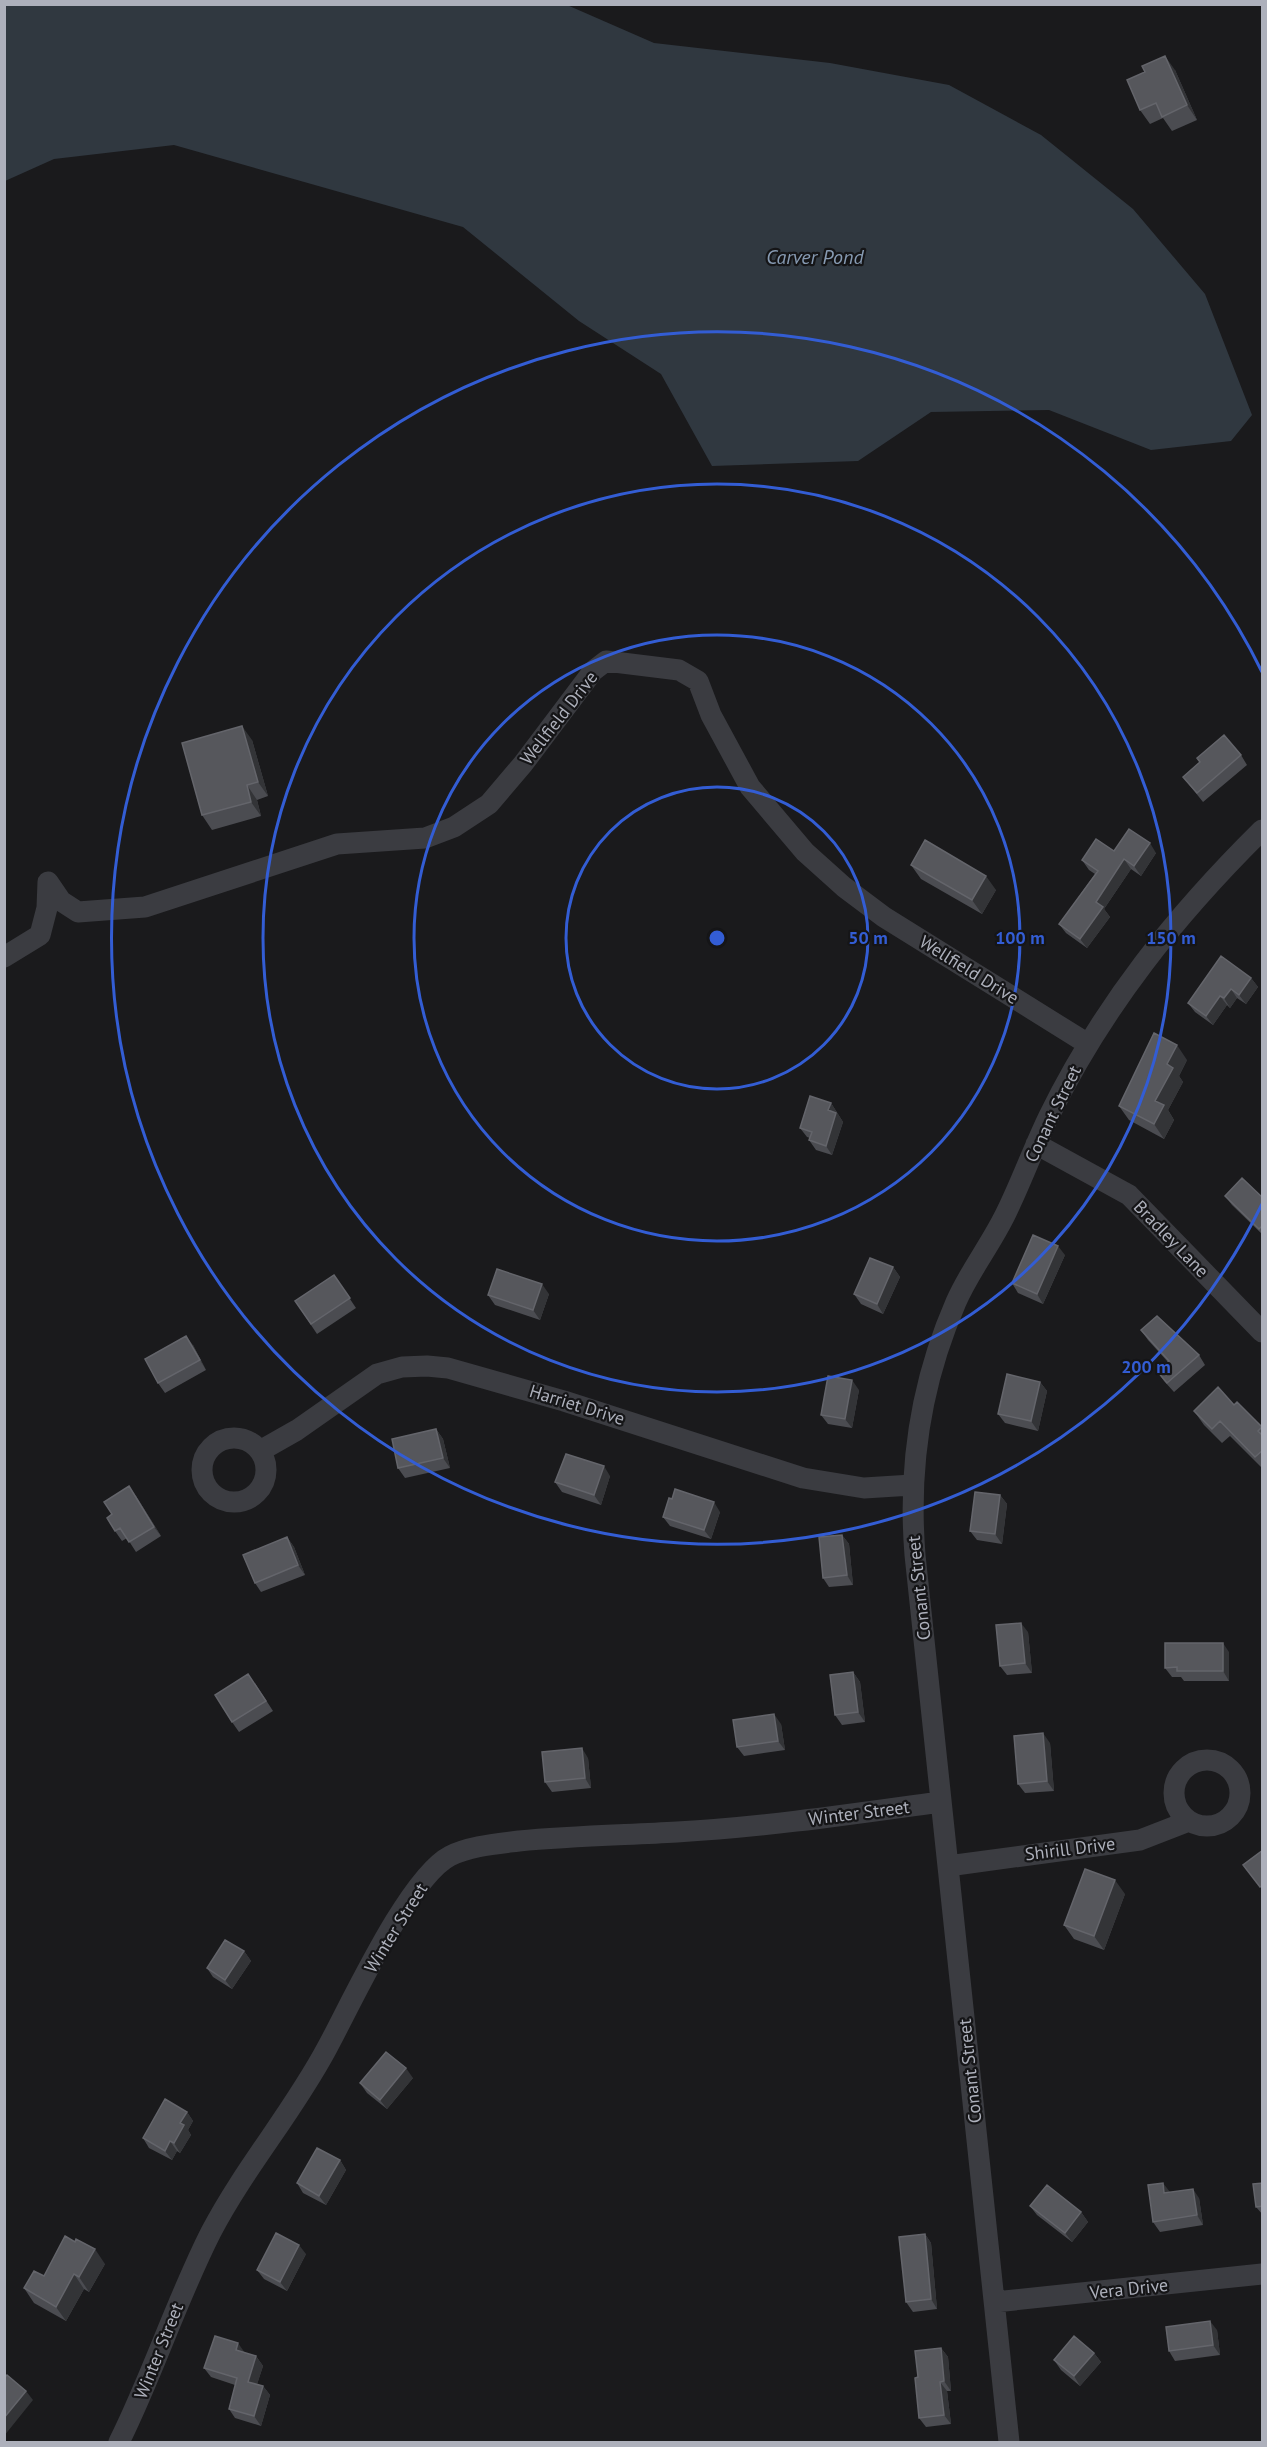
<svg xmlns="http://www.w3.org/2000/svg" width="1267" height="2447" viewBox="0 0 1267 2447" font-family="'PT Sans',sans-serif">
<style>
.water{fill:#303840}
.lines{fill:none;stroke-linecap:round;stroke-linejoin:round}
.minor{stroke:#3b3c41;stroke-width:21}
.wall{fill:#4b4c51}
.shaded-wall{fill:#333437}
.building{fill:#56575c;stroke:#64656b;stroke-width:1.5}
.ring{fill:none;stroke:#335dd4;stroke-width:3}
.labels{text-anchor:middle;stroke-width:4.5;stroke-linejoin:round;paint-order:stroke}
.street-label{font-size:18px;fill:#adb0bb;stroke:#151517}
.water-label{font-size:20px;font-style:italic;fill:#879bb3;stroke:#151517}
.centre{fill:#335dd4;stroke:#151517;stroke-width:3}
.ring-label{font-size:18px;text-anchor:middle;font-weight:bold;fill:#335dd4;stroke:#151517;stroke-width:4.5;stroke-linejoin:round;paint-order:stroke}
</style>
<rect width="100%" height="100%" fill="#1a1a1c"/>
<path class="water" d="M5 4 567 5 654 43 830 63 949 85 1041 135 1133 209 1205 294 1252 415 1231 441 1151 450 1049 410 931 412 858 461 712 466 661 374 579 321 463 227 174 145 54 159 5 181Z"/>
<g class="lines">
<path class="minor" d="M4 957 40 935 47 908 48 882 61 901 78 912 145 907 337 844 425 838 454 827 489 804 523 764 593 671 606 661 679 670 698 681 711 715 750 787 805 852 844 887 884 917 1088 1044
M1036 1144 1129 1195 1262 1332
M202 1470a32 32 0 1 1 64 0a32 32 0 1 1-64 0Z
M260 1451 297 1430 377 1374 402 1367 427 1366 448 1368 564 1401 803 1478 864 1488 912 1485
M1174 1793a33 33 0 1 1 66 0a33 33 0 1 1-66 0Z
M948 1866 1140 1840 1189 1821
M995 2302 1262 2274
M119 2442C153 2374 176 2301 211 2232 245 2167 293 2112 327 2048 351 2004 409 1877 450 1856 470 1846 496 1844 519 1841 571 1836 624 1835 677 1832 765 1827 853 1814 940 1802
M1009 2442 915 1555C908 1468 921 1382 956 1302 970 1270 992 1243 1007 1211 1022 1180 1034 1147 1049 1116 1103 1006 1176 915 1262 830"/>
</g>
<path class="wall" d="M1175 70 1197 120 1172 131 1163 118 1150 124 1140 110Z
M252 740 268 796 257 800 261 816 212 830 202 815Z
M1241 755 1247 765 1203 802 1183 777Z
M1114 851 1156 853 1141 876 1131 869 1104 909 1110 917 1087 948 1066 933 1059 924 1095 874 1089 870 1082 860Z
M911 865 996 890 982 914 921 879Z
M1251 978 1258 987 1246 1004 1237 998 1230 1008 1227 1005 1213 1025 1195 1012 1188 1003Z
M1187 1060 1179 1076 1183 1082 1168 1110 1174 1120 1164 1139 1129 1120 1119 1106Z
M831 1103 843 1122 832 1155 816 1150 809 1140 810 1138 807 1137 800 1128Z
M1225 1196 1263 1198V1235L1232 1205Z
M1065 1255 1043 1304 1018 1293 1012 1283Z
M893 1267 900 1277 883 1314 861 1304 854 1294Z
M334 1275 356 1308 317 1334 295 1301Z
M549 1294 540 1320 495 1305 488 1295Z
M1141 1330 1199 1355 1205 1365 1174 1392 1164 1381 1157 1371 1168 1362 1148 1340Z
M193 1345 206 1370 165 1393 158 1383Z
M1040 1382 1047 1391 1038 1431 1005 1423 998 1414Z
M859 1390 852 1428 828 1424 821 1415Z
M1237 1402 1263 1429V1469L1230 1436 1222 1443 1204 1425 1194 1411 1234 1405Z
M436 1429 443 1439 450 1468 405 1478 398 1468Z
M610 1476 601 1505 562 1492 555 1482Z
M1000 1495 1007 1504 1002 1544 977 1540 970 1531Z
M136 1496 161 1536 136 1552 127 1538 122 1541 115 1531 112 1514Z
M720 1512 711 1539 670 1526 663 1517Z
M842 1535 849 1544 853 1585 829 1587 823 1578Z
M287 1537 294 1547 305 1575 261 1592 255 1583Z
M1028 1632 1032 1673 1007 1675 1000 1666Z
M1229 1652V1681H1184L1181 1677H1172L1165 1668Z
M853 1672 860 1682 865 1722 842 1725 835 1715Z
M255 1683 273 1711 239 1732 232 1722Z
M781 1724 785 1750 744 1756 737 1747Z
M1050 1743 1054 1791 1025 1793 1018 1784Z
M588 1758 591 1788 552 1792 545 1782Z
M1263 1850V1890L1243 1865Z
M1125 1894 1104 1950 1074 1939 1064 1925Z
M244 1951 251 1961 232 1989 213 1977 207 1968Z
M413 2078 387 2109 367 2093 360 2083Z
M187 2112 193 2121 188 2130 191 2135 180 2153 177 2151 172 2160 149 2148 143 2138Z
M340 2160 346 2170 326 2205 303 2193 297 2183Z
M1263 2183V2215L1256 2207Z
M1169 2192 1199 2198 1203 2225 1160 2232 1153 2222Z
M1030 2206 1081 2212 1088 2222 1072 2242 1037 2215Z
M925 2234 931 2243 937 2309 913 2312 906 2302Z
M306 2254 287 2291 264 2279 257 2270Z
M105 2264 89 2292 84 2289 66 2321 34 2303 24 2288 44 2276Z
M1217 2330 1220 2355 1175 2361 1169 2351Z
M941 2348 948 2357 951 2391H947L951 2424 926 2427 919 2418 918 2377Z
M245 2353 256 2356 263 2366 257 2384 263 2386 270 2395 261 2426 235 2418 229 2409 235 2385 211 2377 204 2368Z
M1094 2353 1101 2362 1080 2386 1061 2370 1054 2360Z"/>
<path class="shaded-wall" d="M1165 56 1175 70 1197 120 1187 105Z
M242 726 252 740 268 796 258 782Z
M247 785 257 800 261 816 251 802Z
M1150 843 1156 853 1141 876 1134 866Z
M1124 859 1131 869 1104 909 1110 917 1087 948 1080 939 1096 902Z
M986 876 996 890 982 914 972 900Z
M1251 978 1258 987 1246 1004 1239 995Z
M1231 989 1237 998 1230 1008 1224 998Z
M1220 996 1227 1005 1213 1025 1206 1016Z
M1177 1045 1187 1060 1179 1076 1183 1082 1168 1110 1174 1120 1164 1139 1154 1124 1155 1101 1167 1064Z
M831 1103 843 1122 832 1155 826 1146 828 1110Z
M1058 1246 1065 1255 1043 1304 1037 1294Z
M893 1267 900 1277 883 1314 877 1304Z
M542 1284 549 1294 540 1320 533 1310Z
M186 1336 193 1345 206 1370 200 1360Z
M852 1380 859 1390 852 1428 845 1419Z
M1040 1382 1047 1391 1038 1431 1031 1421Z
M436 1429 443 1439 450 1468 443 1458Z
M604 1466 610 1476 601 1505 594 1495Z
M129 1486 136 1496 161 1536 154 1527Z
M1000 1495 1007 1504 1002 1544 995 1534Z
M714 1502 720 1512 711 1539 704 1530Z
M842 1535 849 1544 853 1585 847 1575Z
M287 1537 294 1547 305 1575 298 1565Z
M1021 1623 1028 1632 1032 1673 1025 1663Z
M1223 1643 1229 1652V1681L1223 1671Z
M853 1672 860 1682 865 1722 858 1712Z
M774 1714 781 1724 785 1750 778 1741Z
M1043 1733 1050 1743 1054 1791 1047 1781Z
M582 1748 588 1758 591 1788 585 1778Z
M1115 1880 1125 1894 1104 1950 1094 1936Z
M244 1951 251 1961 232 1989 225 1980Z
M406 2068 413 2078 387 2109 380 2100Z
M187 2112 193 2121 188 2130 191 2135 180 2153 174 2143 180 2123Z
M170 2141 177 2151 172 2160 165 2151Z
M340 2160 346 2170 326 2205 319 2196Z
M1163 2183 1170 2192 1164 2193Z
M1193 2189 1199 2198 1203 2225 1197 2215Z
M1081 2212 1088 2222 1072 2242 1065 2233Z
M925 2234 931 2243 937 2309 931 2299Z
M299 2245 306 2254 287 2291 280 2282Z
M95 2249 105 2264 89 2292 79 2277Z
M74 2274 84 2289 66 2321 56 2307Z
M1210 2321 1217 2330 1220 2355 1213 2345Z
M238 2343 245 2353 236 2350Z
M941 2348 948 2357 951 2391 944 2381Z
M1094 2353 1101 2362 1080 2386 1074 2376Z
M256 2356 263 2366 255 2391 248 2382Z
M940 2382 947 2391 951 2424 944 2415Z
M263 2386 270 2395 261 2426 254 2416Z
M26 2391 33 2400 4 2436V2418Z"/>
<path class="building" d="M1165 56 1187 105 1162 117 1156 103 1140 110 1127 80 1145 72 1142 66Z
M242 726 258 782 247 785 251 802 202 815 182 743Z
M1224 735 1241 755 1197 793 1183 777 1200 762 1197 758Z
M1129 829 1150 843 1134 866 1124 859 1096 902 1103 907 1080 939 1059 924 1098 871 1082 860 1096 839 1114 851Z
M925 840 986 876 972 900 911 865Z
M1221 956 1251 978 1239 995 1231 989 1224 998 1220 996 1206 1016 1188 1003Z
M1154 1033 1177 1045 1167 1064 1173 1068 1155 1101 1164 1105 1154 1124 1119 1106Z
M810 1096 831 1103 828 1110 836 1113 826 1146 809 1140 812 1132 800 1128Z
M1242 1178 1263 1198V1225L1259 1229 1225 1196Z
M1033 1235 1058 1246 1037 1294 1012 1283Z
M870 1258 893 1267 877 1304 854 1294Z
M497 1269 542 1284 533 1310 488 1295Z
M334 1275 350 1298 311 1324 295 1301Z
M1157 1316 1199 1355 1167 1383 1157 1371 1169 1361 1141 1330Z
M186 1336 200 1360 158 1383 145 1359Z
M1007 1374 1040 1382 1031 1421 998 1414Z
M828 1376 852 1380 845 1419 821 1415Z
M1218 1387 1234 1405 1237 1402 1262 1427 1258 1431 1263 1436V1450L1255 1457 1220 1421 1212 1429 1194 1411Z
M436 1429 443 1458 398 1468 392 1439Z
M566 1454 604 1466 594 1495 555 1482Z
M129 1486 154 1527 129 1542 120 1528 115 1531 107 1518 112 1514 104 1502Z
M675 1489 714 1502 704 1530 663 1517 669 1498 672 1499Z
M975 1492 1000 1495 995 1534 970 1531Z
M842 1535 847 1575 823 1578 819 1537Z
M287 1537 298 1565 255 1583 243 1555Z
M1021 1623 1025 1663 1000 1666 996 1625Z
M1165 1643H1223V1671H1177V1667L1165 1668Z
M853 1672 858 1712 835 1715 830 1675Z
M248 1674 266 1701 232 1722 215 1695Z
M774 1714 778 1741 737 1747 733 1720Z
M1043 1733 1047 1781 1018 1784 1014 1736Z
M582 1748 585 1778 545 1782 542 1752Z
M1263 1850V1885L1260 1887 1243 1865Z
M1085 1869 1115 1880 1094 1936 1064 1925Z
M225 1940 244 1951 225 1980 207 1968Z
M386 2052 406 2068 380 2100 360 2083Z
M165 2099 187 2112 180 2123 184 2125 174 2143 170 2141 165 2151 143 2138Z
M317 2148 340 2160 319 2196 297 2183Z
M1163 2183 1164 2193 1193 2189 1197 2215 1153 2222 1148 2185Z
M1263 2183V2206L1256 2207 1253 2184Z
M1047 2185 1081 2212 1065 2233 1030 2206Z
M276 2233 299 2245 280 2282 257 2270Z
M925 2234 931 2299 906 2302 899 2237Z
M65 2236 75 2242 76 2239 95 2249 79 2277 74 2274 56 2307 24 2288 34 2271 44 2276Z
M1210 2321 1213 2345 1169 2351 1166 2327Z
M215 2336 238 2343 236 2350 256 2356 248 2382 263 2386 254 2416 229 2409 237 2378 204 2368Z
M1074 2336 1094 2353 1074 2376 1054 2360Z
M941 2348 944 2381 940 2382 944 2415 919 2418 915 2378 918 2377 915 2351Z
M7 2375 26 2391 4 2418V2378Z"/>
<g class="ring">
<circle cx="717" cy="938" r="151"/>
<circle cx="717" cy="938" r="303"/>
<circle cx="717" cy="938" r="454"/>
<path d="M1262 1204A606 606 0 1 1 1262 672"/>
</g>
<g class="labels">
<g class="street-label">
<text transform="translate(559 718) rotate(-52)" y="6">Wellfield Drive</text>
<text transform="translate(969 970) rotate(32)" y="6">Wellfield Drive</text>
<text transform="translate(1053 1114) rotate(-64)" y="6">Conant Street</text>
<text transform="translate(1171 1239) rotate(46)" y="6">Bradley Lane</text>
<text transform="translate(577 1405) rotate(17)" y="6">Harriet Drive</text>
<text transform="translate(919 1588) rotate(-96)" y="6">Conant Street</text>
<text transform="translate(859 1813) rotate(-7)" y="6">Winter Street</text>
<text transform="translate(1070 1849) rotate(-7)" y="6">Shirill Drive</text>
<text transform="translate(396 1928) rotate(-58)" y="6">Winter Street</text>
<text transform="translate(970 2071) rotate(-96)" y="6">Conant Street</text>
<text transform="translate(1129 2289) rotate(-6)" y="6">Vera Drive</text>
<text transform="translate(159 2351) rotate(-68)" y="6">Winter Street</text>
</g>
<g class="water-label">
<text x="815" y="264">Carver Pond</text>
</g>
</g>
<circle cx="717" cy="938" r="9" class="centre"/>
<g class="ring-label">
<text x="868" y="944">50 m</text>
<text x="1020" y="944">100 m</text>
<text x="1171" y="944">150 m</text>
<text x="1146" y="1373">200 m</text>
</g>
<rect width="1267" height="2447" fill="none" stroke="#adb0bb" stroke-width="12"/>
</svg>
